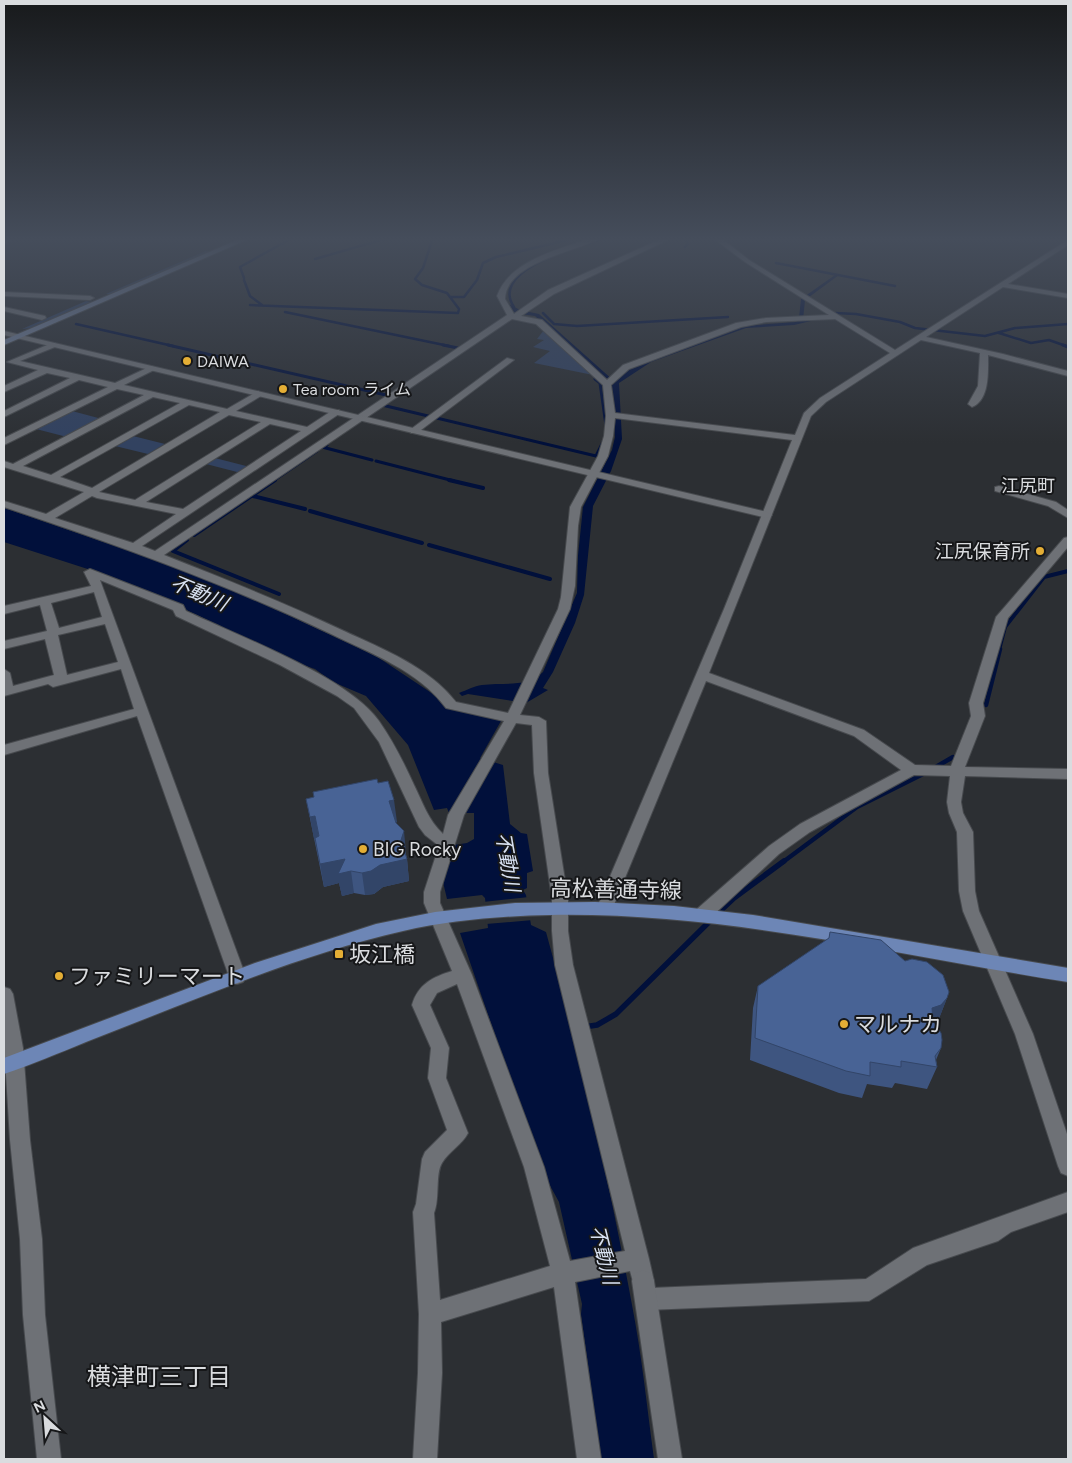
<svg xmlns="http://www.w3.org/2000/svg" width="1072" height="1463" viewBox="0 0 1072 1463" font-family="Figtree,'Noto Sans JP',sans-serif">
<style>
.green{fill:#324260}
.water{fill:#01103b}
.pier{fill:#2c2f33}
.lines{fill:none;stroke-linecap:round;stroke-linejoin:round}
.stream-far4{stroke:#01103b;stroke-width:2.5}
.stream-far3{stroke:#01103b;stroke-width:3}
.stream-far2{stroke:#01103b;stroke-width:4}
.stream-far1{stroke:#01103b;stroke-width:4.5}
.stream{stroke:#01103b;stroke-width:5.5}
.minor-casing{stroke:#474a4e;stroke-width:2}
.tertiary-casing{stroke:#474a4e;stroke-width:2}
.secondary-casing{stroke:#474a4e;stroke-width:2}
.primary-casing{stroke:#474a4e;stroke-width:2}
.minor{fill:#6e7176;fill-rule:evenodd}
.tertiary{fill:#6e7176;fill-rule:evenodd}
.secondary{fill:#6e7c96;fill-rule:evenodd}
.primary{fill:#6d86b6;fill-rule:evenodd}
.wall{fill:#3e5580}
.shaded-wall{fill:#324568}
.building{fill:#486395;stroke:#324568}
.poi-dot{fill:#e4ae35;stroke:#161719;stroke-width:2}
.labels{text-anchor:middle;stroke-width:4;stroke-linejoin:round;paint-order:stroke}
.far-poi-label{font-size:16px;fill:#dadcdf;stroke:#161719;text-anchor:start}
.far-quarter-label{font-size:18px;fill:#dadcdf;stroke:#161719}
.poi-label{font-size:19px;fill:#dadcdf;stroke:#161719;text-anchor:end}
.water-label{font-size:20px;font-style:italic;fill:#d9e2f2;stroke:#161719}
.near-street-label{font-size:22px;fill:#dadcdf;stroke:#161719}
.near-poi-label{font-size:22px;fill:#dadcdf;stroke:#161719;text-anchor:start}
.near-neighbourhood-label{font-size:24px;fill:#dadcdf;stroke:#161719}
</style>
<rect width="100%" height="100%" fill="#2c2f33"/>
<path class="green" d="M206 251 212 252 113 294H106Z
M86 301 93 302 31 328 22 329Z
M544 330 593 375 534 363 550 351 533 347 544 340 537 339Z
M72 411 102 419 67 437 36 429Z
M133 436 165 444 148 454 115 446Z
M215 458 250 467 241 473 206 464Z"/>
<path class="water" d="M835 275H839L805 300 803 320 811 321 794 325 746 328 651 362 619 383 622 439 611 471 593 506 584 595 575 623 553 672 543 688 548 690 526 703 468 694 462 696 459 693C467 690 474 686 482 685 503 682 528 688 543 672L577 593 578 556 583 507 612 450 615 437 611 386 535 316 514 313 509 304 520 310 539 314 614 381 629 369 744 326 796 322 799 318 801 299Z
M4 508 206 577 376 656 433 694 447 706 501 721 480 758 503 765 510 824 521 833 527 834 533 871 527 873V888L523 890 526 895 531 925 546 932C580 1055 609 1180 632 1305 642 1356 647 1408 654 1459H601L581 1314 582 1304 559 1202 541 1169 460 933 488 928 485 898 482 895 447 899 443 882 454 845 467 843 474 839V813H449L447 808 434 810 408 745 366 696 333 682 315 669 300 664 159 597 97 572 4 542Z"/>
<path class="pier" d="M529 897 533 920 486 924 483 902Z"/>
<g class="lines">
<path class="stream-far4" d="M553 238 562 241
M684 238 688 243 685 247
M315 259 388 238
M776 263 895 286
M244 278 240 267 292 238
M244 280 250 296 262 305
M450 297H464L477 280 483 263 496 257 576 238
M250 305 458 313 459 309 447 293 422 285 415 279 423 268 433 238
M514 307C488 269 582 246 605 238
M285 312 449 346
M543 313 554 324 577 326 728 317
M836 313 856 314 900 322 915 328 985 336 1015 328 1068 324
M76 324 173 346
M999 333 1031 343 1049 340 1066 346"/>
<path class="stream-far3" d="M168 345 386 395
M443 345 458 348
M1063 345 1068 347
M595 379 600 383 606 425
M382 405 596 456 604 440
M327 445 322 447 372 460
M376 461 454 481
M273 481 317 451"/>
<path class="stream-far2" d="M449 480 483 488
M253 496 305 509
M310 511 422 543
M194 535 275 480
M187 540 173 551 279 594
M429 545 550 579
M999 650 1005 627 1044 577 1068 571"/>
<path class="stream-far1" d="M986 705 1000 649
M934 768 953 757
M783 862 857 807 925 773"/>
<path class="stream" d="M717 914 734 898 784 861
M584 1027 597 1025 616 1014 710 921"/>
<g class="minor-casing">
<path id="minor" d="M591 238H601C576 252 506 262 505 299L514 314 548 290 663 238H672L554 294 521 316 542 320 607 380 623 365 736 323 766 318 829 315 745 262 713 238H721L749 260 895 350 1068 240V245L1008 284 1068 294V298L1003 287 926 337 1003 354 1068 371V376L988 355C988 371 990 400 972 407L968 404 978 386 980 353 921 340 826 402 811 416 709 673 864 730 915 765 951 766 971 716 969 703 996 617 1064 538 1068 537V547L1008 618 983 703 985 716 965 767 1068 769V779L965 776 961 802 963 813 973 832 975 891 979 911 1033 1034 1068 1137V1176L1061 1173 1058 1166 1015 1034 963 911 959 891 957 832 949 813 947 802 950 776 914 775 810 832 779 854 709 919 703 920 697 919 695 914 697 909 769 846 800 824 901 770 854 736 706 681 613 907 611 911 605 913 599 911 597 907 724 609 792 440 615 418 613 436 608 456 581 507 578 526 575 586 570 609 520 715 539 717 546 721 548 773 568 899V931L573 965 649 1259 654 1281 651 1288 866 1279 913 1248 1068 1192V1212L1011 1232 998 1241 927 1265 869 1301 647 1310 639 1307 636 1299 640 1291 635 1289 630 1271 575 1282 601 1459H577L554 1287 441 1322 442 1373 437 1459H413L418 1373 419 1314 413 1212 416 1204 422 1159 425 1152 447 1130 428 1078 431 1048 412 1005C418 984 433 977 452 971L424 903V892L439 846 425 835 419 827 379 742 354 708 337 696 280 665 176 616 173 610 100 580 246 977 243 982 237 984 231 982 137 716 4 755V745L134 709 121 669 53 687 48 684 4 696V669L10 673 13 686 54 675 45 639 4 649V641L47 631 40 605 4 614V606L91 586 84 572 90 569 183 605 186 611C238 636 347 676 379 721 393 741 404 763 414 785 423 803 428 820 443 834L448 815 504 721 446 708C419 671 370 653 329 633 223 583 115 544 4 507V501L46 514 84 492 4 467V461L13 464 144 395 117 389 4 445V438L108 387 79 380 4 417V411L70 378 47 373 4 392V386L38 370 7 362 52 343H55V347L20 361 115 383 151 366 155 368 154 370 124 385 227 409 258 391 262 394 261 396 236 411 307 427 333 410H339V414L142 546 155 551 507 315 497 296C510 260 558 250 591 238ZM512 319 536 324 603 385 606 416 604 436 598 456 570 507 561 597 558 609 508 713 456 702C429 667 383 649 344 631 285 603 225 579 164 555ZM835 319 890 353 820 398 804 413 795 435 615 413 611 385 629 369 741 327 766 322ZM153 397 180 403 51 475 23 466ZM189 405 220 412 92 488 60 477ZM229 415 261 422 135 500 99 492ZM270 424 301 431 183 509 146 502ZM92 496 97 498 176 514 133 543 55 518ZM94 592 102 617 59 628 51 603ZM105 624 118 662 67 675 58 635ZM516 723 532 725 534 773 552 899V931L555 965 625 1251 570 1261 544 1167 472 975 440 903V892L464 815ZM457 984 524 1167 550 1266 440 1300 434 1213C440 1199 435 1174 442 1163 449 1151 462 1145 468 1133L446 1078 449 1048 430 1005 437 993Z
M4 292 90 296 94 298 90 300 4 296Z
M4 307 45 316 46 318 42 320 4 311Z
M507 358 514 360 417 433H411V429Z
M999 486 1056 502 1068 510V518L1048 506 995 491V487Z
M4 987 10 989 13 994 23 1048 30 1140 42 1239 45 1315 61 1459H37L23 1315 20 1239 10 1140 4 1042Z"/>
</g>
<g class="tertiary-casing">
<path id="tertiary" d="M6 238H15L4 244Z
M4 331 767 512 772 515 767 518 4 335Z
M643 1270 651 1273 654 1281 682 1459H658L632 1281 635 1273Z"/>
</g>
<g class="secondary-casing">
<path id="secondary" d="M242 238H251L4 345V340Z"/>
</g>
<g class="primary-casing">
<path id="primary" d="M595 902 674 906 753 915 1068 968V982C896 955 726 912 550 915 501 916 451 920 403 931 294 956 190 1002 86 1042 59 1053 31 1065 4 1074V1058L255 963 376 924 435 912 515 903Z"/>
</g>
<use href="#minor" class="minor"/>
<use href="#tertiary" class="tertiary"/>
<use href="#secondary" class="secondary"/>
<use href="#primary" class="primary"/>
</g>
<path class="wall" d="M378 783 397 822H396L406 853V855L407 859 409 881 383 887 374 894 365 895 354 893 342 896 339 883 324 887 306 799Z
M758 986 947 998 938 1021 935 1024 941 1048 936 1060 937 1067 927 1089 895 1083 892 1088 867 1084 862 1098 839 1093 750 1060 753 1008Z"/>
<path class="shaded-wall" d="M394 800 397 822 392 823 389 801Z
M315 816 319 838 314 839 310 817Z
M404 831 406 853 404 860 407 859 409 881 383 887 374 894 365 895 362 873 401 840Z
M345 859 351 871 354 893 342 896 339 883 324 887 320 864Z
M947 998 938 1021 932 1027V1008Z"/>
<path class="building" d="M377 779 378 783 388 781 394 800 389 801 396 823 404 831 401 840 407 859 380 865 371 871 362 873 351 871 338 874 345 859 320 864 315 838 319 836 315 816 310 817 306 799 314 797 313 792Z
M830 932 881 940 905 961 912 959 927 962 943 975 949 992 947 998 941 1005 932 1008 933 1021 941 1033 942 1040 941 1048 935 1056 937 1067 901 1061V1067L870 1062V1076L846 1071 755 1038 758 986 829 938Z"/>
<linearGradient id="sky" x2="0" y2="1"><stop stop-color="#181a1c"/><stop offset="0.54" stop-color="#454d5b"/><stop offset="1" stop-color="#454d5b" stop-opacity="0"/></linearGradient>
<rect width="1072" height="443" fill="url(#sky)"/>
<g class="poi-dot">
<circle cx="187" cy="361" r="5"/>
<circle cx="283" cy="389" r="5"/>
<circle cx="1040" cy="551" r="5"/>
<circle cx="363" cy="849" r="5"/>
<rect x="334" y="949" width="10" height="10" rx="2.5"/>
<circle cx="59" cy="976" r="5"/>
<circle cx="844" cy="1024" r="5"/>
</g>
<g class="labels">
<g class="far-poi-label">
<text x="197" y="367">DAIWA</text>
<text x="293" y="395">Tea room ライム</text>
</g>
<g class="far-quarter-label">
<text x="1028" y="492">江尻町</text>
</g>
<g class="poi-label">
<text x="1030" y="558">江尻保育所</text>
<text x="373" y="856" text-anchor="start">BIG Rocky</text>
</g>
<g class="water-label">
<text transform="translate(199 593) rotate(23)" y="7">不動川</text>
<text transform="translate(508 862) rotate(80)" y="7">不動川</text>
<text transform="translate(604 1255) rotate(76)" y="7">不動川</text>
</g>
<g class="near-street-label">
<text transform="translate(616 889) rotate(1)" y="8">高松善通寺線</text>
</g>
<g class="near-poi-label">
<text x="349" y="962">坂江橋</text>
<text x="69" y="984">ファミリーマート</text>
<text x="854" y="1032">マルナカ</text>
</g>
<g class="near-neighbourhood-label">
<text x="159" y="1385">横津町三丁目</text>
</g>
</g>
<rect width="1072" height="1463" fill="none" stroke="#dadcdf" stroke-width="10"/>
<g transform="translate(45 1418) rotate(334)" stroke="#161719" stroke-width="4" paint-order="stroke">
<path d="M0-4L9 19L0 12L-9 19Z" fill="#dadcdf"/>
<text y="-8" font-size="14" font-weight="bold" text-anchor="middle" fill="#dadcdf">N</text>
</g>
</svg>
